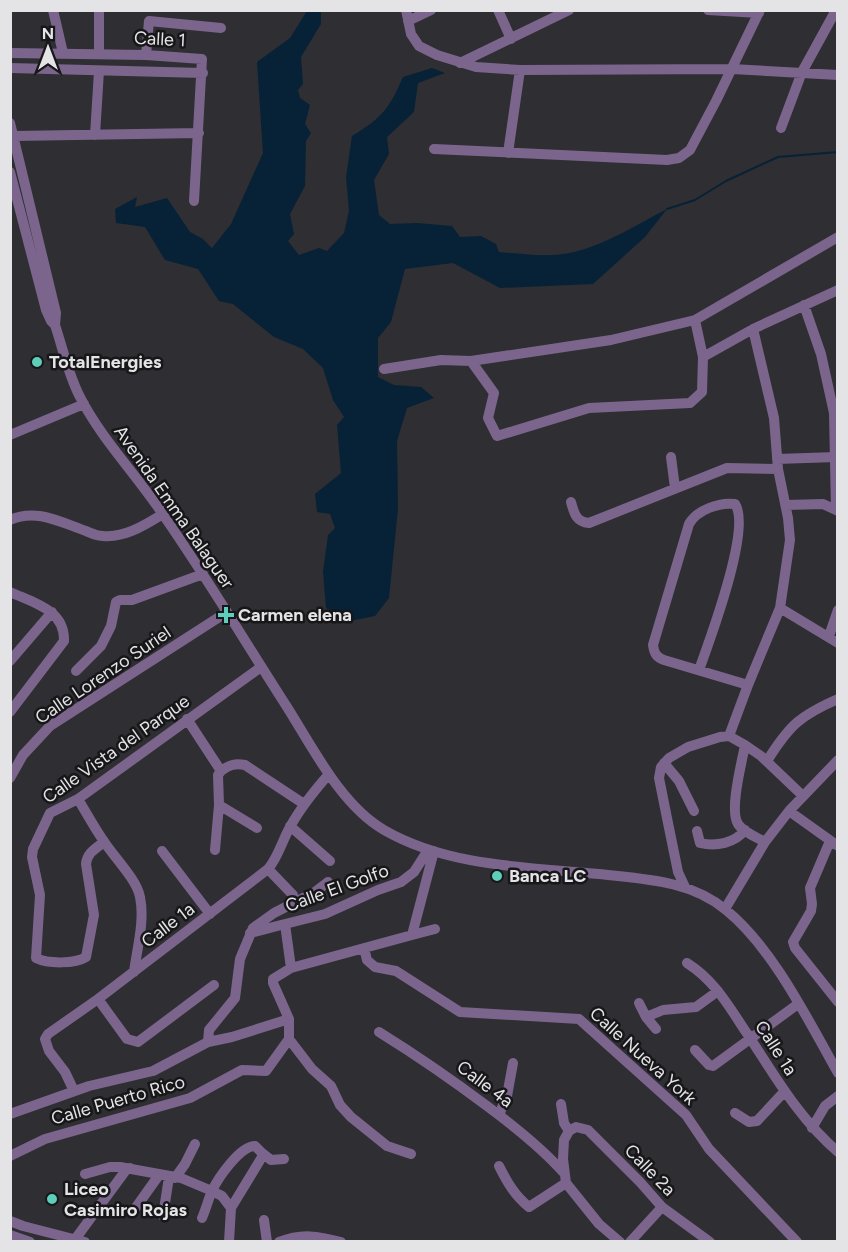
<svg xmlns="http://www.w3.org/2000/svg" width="848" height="1252" viewBox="0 0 848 1252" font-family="Figtree,sans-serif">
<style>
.water{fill:#072236}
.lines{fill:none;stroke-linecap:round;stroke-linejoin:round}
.stream{stroke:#072236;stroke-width:2}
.minor{stroke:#7b658c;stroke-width:10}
.poi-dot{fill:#5dceb9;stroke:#171619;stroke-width:2}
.labels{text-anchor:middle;stroke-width:5;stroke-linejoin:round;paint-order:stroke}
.street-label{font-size:18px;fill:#e4e4e7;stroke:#171619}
.poi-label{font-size:18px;font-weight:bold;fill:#e4e4e7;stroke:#171619;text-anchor:start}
</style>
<rect width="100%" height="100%" fill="#2e2e33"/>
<path class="water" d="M307 11H321V24L301 57 303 84 298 90 300 98 310 105 305 124 311 133 306 141 305 186 290 214 294 234 288 241 299 255 319 248 327 251 344 233 349 211 346 177 352 136C382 118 389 109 403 77L432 68 445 73 418 83 414 112 387 137 389 154 374 180 379 215 390 224 417 223 452 226 460 237 481 236 496 244 499 252C523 254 550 258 574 252 607 244 638 224 667 209L645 237 593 284 500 288 453 263 405 269 391 322 378 338V377L394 385 421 387 434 398 407 408 397 441 398 509 389 598 375 616 350 621 326 608 323 572 328 535 335 528 330 514 317 512 315 494 341 473 337 425 344 417 333 400 323 368 303 349 274 337 233 304 219 301 198 269 165 260 145 227 116 223 115 209 137 197 135 207 167 198 190 232 203 239 212 248 231 224 263 153 257 62 290 38Z"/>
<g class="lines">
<path class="stream" d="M667 209 695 200 726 181 778 157 838 152"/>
<path class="minor" d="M53 10 63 53
M99 10V53
M406 10 411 34 419 46 437 55 476 67 520 70 732 69 838 75
M498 10 511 39
M708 10 759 13
M408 21 431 10
M10 53 146 55 202 59 194 201
M146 55 149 21 221 28
M460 63 569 10
M10 68 203 73
M10 123 56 313 55 325
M781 128 802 72 836 10
M95 135 99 71
M14 136 199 133
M434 149 667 160 679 158 690 150 716 101 760 10
M508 153 520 70
M10 172 46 310 51 321 55 325C63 349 68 374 80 397 102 440 137 475 164 516 207 578 246 643 287 707 313 748 341 805 384 830 448 867 527 867 599 874 643 879 690 880 726 910 773 948 808 1020 838 1073
M804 305 821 354 834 413 836 510
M695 320 838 237
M703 357 753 329 838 290
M384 369 441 360 471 361 611 340 695 320 703 357 702 392 690 403 589 408 497 436 488 418 494 393 471 361
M10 435 84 404
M671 457 675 488
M777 459 836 457
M571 502C574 513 576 522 589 523L727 468 778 469
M786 505 823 504 838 511
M10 520C36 508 60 522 86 531 91 533 97 536 103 536 125 538 145 525 163 514
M10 592C34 603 65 610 64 641L10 712
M780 608 838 643
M829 636 838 610
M10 661 52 612
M699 670C709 642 752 528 735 504 719 502 697 510 689 524L653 645C654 653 656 657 664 660L748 685
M76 671 101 646 111 626 116 602 120 600H132L203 574
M187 719 221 771
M729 736 748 685 780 608 790 540 788 518 778 469 774 418 753 329
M767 761C789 726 799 716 838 699
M664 763 679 781 694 811
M221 771C229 765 235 763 245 765L304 804
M10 778 23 755 50 726 227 612
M78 799C87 814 95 829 105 843 115 858 137 880 140 897 145 921 137 948 134 972
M219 805 257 828
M789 811 838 846
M290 826 330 861
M697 831 700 843C716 847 735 843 745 830
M830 841 810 888 812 904 811 911 793 942 795 948 838 1002
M104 842C95 849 87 853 86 864L94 915 86 957C75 964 48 964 36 958L40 895 32 857 33 849 50 813 78 799 261 667
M765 842C756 837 743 832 738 824 729 810 742 762 745 745L761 756 803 796
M215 850 219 805 218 775 221 771
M162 851 210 914
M268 869 293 895
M685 887 678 872 667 818 659 778 661 767 669 758 688 747 720 737 729 736 745 745
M725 909 765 842 789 811 838 760
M250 933 285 924
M412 935 435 929
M364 948 367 960 375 967 396 971 460 1012 579 1019 686 1115 709 1149 797 1242
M687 963C715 981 728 1005 746 1032 774 1074 798 1118 838 1152
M291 968 285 924 325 914 378 890 401 882 414 872 428 850
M98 999 127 1039 138 1042 214 985
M639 1003 646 1017 656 1029
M646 1017 663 1010 696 1007 718 991
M379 1032C416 1055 451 1079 487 1106 514 1126 541 1147 564 1173
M289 1039V1019L273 983V979L291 968 412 935 434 851
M289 1039 312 1069 331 1086 340 1105 351 1117 387 1146 411 1154
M208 1042 209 1030 235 998 240 959 253 928 274 913 315 892 328 882
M695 1050 709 1065 713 1066 798 1004
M74 1091 65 1072 49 1051 45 1039 48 1034 98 999 268 869C278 858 282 841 290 827 301 807 314 791 329 774
M561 1104 564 1123 569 1131
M735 1113 749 1122 757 1121 784 1092
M10 1114 89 1086 153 1071 208 1042 232 1037 289 1019
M499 1115 507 1096 513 1063
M812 1128 825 1106 838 1096
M569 1131 576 1127 588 1130 640 1182 662 1207 710 1242
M569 1131 564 1140 563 1159 566 1183 599 1224 620 1242
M262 1153 271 1160 284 1159
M10 1156 45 1139 190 1098 242 1070 266 1071 289 1039
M499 1166C507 1182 515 1196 529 1207L566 1183
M85 1174 110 1167H120L181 1178 212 1191 222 1196 231 1208 229 1242
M175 1178 185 1164 195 1144
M132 1213 159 1175
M163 1216 169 1177
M202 1218C206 1209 208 1200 212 1191 218 1178 240 1146 255 1146L262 1153V1157L231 1208
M264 1220 267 1242
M10 1221 23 1226 85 1242
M10 1235 30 1242
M76 1238 126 1170 130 1168
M279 1242C302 1233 318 1236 341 1242
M630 1242 662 1207"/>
</g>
<g class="poi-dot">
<circle cx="37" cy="362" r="6"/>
<path d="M223 606h6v6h6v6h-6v6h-6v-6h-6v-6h6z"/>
<circle cx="497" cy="876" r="6"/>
<circle cx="52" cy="1199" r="6"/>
</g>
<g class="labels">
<g class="street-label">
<text transform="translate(160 39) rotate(3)" y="6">Calle 1</text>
<text transform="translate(174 507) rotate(55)" y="6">Avenida Emma Balaguer</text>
<text transform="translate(103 675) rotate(-34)" y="6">Calle Lorenzo Suriel</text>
<text transform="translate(116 749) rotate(-35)" y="6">Calle Vista del Parque</text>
<text transform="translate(337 888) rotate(-20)" y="6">Calle El Golfo</text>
<text transform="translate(168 925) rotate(-37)" y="6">Calle 1a</text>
<text transform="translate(776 1048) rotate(57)" y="6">Calle 1a</text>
<text transform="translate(643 1056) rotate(42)" y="6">Calle Nueva York</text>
<text transform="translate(485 1084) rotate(37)" y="6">Calle 4a</text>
<text transform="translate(118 1100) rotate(-16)" y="6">Calle Puerto Rico</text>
<text transform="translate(650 1170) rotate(46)" y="6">Calle 2a</text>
</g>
<g class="poi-label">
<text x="49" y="368">TotalEnergies</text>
<text x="238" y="621">Carmen elena</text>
<text x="509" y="882">Banca LC</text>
<text x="64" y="1195">Liceo<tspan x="64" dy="21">Casimiro Rojas</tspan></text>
</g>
</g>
<rect width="848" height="1252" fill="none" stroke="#e4e4e7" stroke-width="24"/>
<g transform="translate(48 48)" stroke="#171619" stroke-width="4.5" paint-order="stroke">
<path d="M0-4.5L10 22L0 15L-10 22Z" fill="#e4e4e7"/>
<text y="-9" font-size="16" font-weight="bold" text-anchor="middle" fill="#e4e4e7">N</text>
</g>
</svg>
